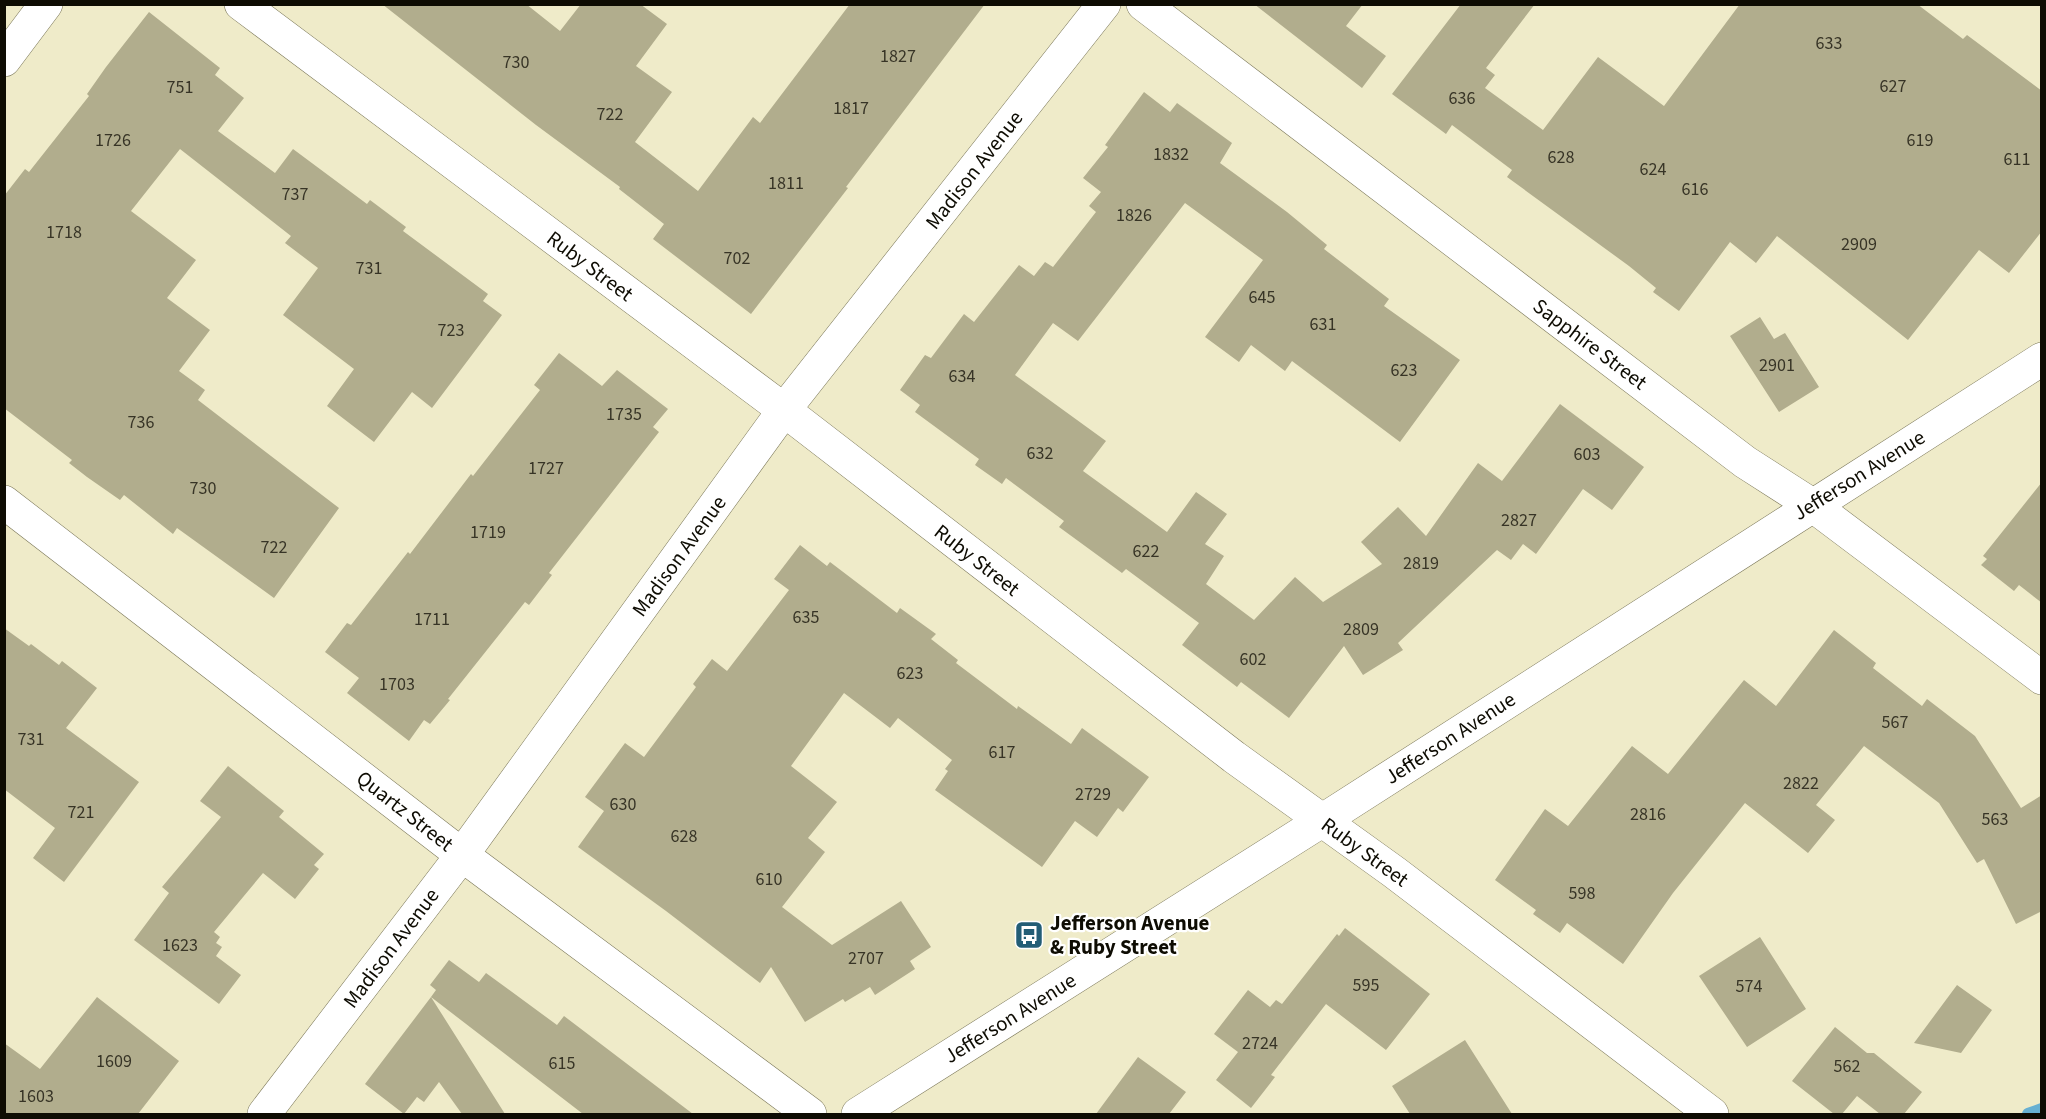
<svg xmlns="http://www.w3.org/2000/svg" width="2046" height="1119" viewBox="0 0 2046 1119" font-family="'Source Sans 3',sans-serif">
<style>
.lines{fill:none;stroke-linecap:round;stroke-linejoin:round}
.stream{stroke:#67b0d2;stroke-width:12}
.building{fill:#b1ad8d}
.minor-casing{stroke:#7b7759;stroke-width:34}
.secondary-casing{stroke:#7b7759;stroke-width:34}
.minor{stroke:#fff;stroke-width:33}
.secondary{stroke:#fff;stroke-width:33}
.labels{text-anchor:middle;stroke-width:4.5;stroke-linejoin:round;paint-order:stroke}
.number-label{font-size:18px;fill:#373426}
.street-label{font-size:21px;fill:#0e0c03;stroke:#fff}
.poi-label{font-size:21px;font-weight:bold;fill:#0e0c03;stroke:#fff;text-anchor:start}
</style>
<rect width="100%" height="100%" fill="#efebc9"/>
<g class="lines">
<path class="stream" d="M2028 1114 2042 1109"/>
</g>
<path class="building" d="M382 4H526L560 31 581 4H640L667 24 636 66 672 92 635 142 698 191 753 117 760 123 850 4H985L846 187 848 188 751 314 653 239 664 224 619 189 620 187 536 125Z
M1254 4H1363L1346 26 1386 56 1362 88Z
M1461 4H1535L1486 68 1495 75 1485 88 1543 130 1598 57 1664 106 1740 4H1917L1963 39 1967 35 2042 91V231L2009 273 1979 250 1908 340 1777 236 1756 263 1730 242 1679 311 1653 292 1656 288 1629 266 1507 177 1512 170 1452 125 1446 134 1392 94Z
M149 12 220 68 215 75 244 98 218 131 275 173 293 149 367 204 370 200 406 227 403 231 488 294 483 301 502 315 432 408 412 392 374 442 327 406 354 369 283 315 318 268 285 243 291 236 180 149 131 211 196 260 167 298 210 330 179 371 205 390 198 400 339 508 274 598 177 528 173 534 124 495 120 500 87 477 69 463 72 460 4 408V196L25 169 29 172 89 96 87 94 106 67Z
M1144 92 1170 112 1177 103 1232 143 1220 163 1287 212 1327 245 1324 249 1389 299 1384 306 1460 360 1400 442 1292 361 1285 371 1251 345 1239 362 1205 337 1263 260 1185 203 1078 341 1053 323 1015 375 1106 441 1083 471 1167 532 1196 492 1227 514 1205 544 1224 556 1206 584 1254 620 1295 577 1323 602 1382 564 1361 542 1398 507 1426 536 1478 463 1502 481 1560 404 1644 467 1612 510 1583 489 1536 554 1523 544 1511 560 1497 550 1398 643 1403 650 1363 675 1344 646 1289 718 1241 682 1237 687 1182 645 1199 623 1126 569 1122 573 1059 527 1064 521 1006 478 1002 484 975 465 979 459 915 412 920 405 900 390 925 355 931 358 964 314 974 322 1019 265 1034 276 1045 262 1053 267 1096 212 1089 206 1101 192 1083 178 1108 147 1105 145Z
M1760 317 1774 339 1785 333 1819 387 1779 412 1730 336Z
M559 353 602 386 617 370 668 409 653 427 659 432 549 573 552 575 529 605 525 602 448 699 450 700 430 724 424 720 409 741 347 693 359 678 325 652 347 623 351 625 408 552 410 554 471 474 473 476 540 390 534 385Z
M2042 482V603L2019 585 2014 591 1981 565 1987 559 1983 556Z
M800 545 827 566 830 562 897 613 900 608 936 634 931 639 958 660 956 663 1017 709 1018 706 1071 744 1082 728 1149 777 1123 812 1118 808 1097 837 1075 821 1042 867 935 790 948 771 945 769 952 760 898 718 890 728 844 693 791 766 837 802 808 838 825 852 782 907 832 945 901 901 931 947 910 961 915 969 875 995 870 987 845 1002 843 999 805 1022 771 967 760 983 666 911 578 847 604 811 585 797 625 743 644 757 696 687 693 684 712 659 727 671 789 590 774 579Z
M4 628 29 646 31 644 59 665 62 661 97 688 66 728 139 782 64 882 33 858 55 828 4 789Z
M1834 630 1876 663 1873 668 1922 706 1927 699 1975 736 2021 808 2042 795V911L2016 924 1984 859 1977 863 1939 803 1864 746 1816 805 1835 820 1808 853 1745 803 1673 893 1623 964 1567 923 1560 933 1533 914 1536 910 1495 880 1545 809 1568 826 1632 746 1668 774 1744 680 1776 706Z
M228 766 284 811 279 817 324 854 314 865 319 869 295 899 263 873 214 932 220 937 216 943 222 947 216 956 241 975 219 1004 134 940 169 893 162 887 221 817 200 801Z
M1345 928 1430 994 1386 1050 1326 1004 1271 1075 1275 1077 1251 1108 1216 1080 1238 1052 1214 1034 1248 990 1270 1007 1276 1000 1282 1004 1337 934 1339 936Z
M1760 937 1806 1009 1747 1047 1699 976Z
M449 960 479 982 486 973 557 1025 564 1016 693 1114H583L431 997 436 990 430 985Z
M1957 985 1992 1010 1961 1053 1914 1043Z
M97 997 179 1061 138 1114H4V1043L40 1069Z
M431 997 505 1114H462L439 1082 424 1102 417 1097 404 1114 365 1084Z
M1835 1027 1867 1053H1874L1922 1092 1904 1114H1880L1857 1096 1842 1114H1834L1792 1081Z
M1465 1040 1512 1114H1410L1392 1086Z
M1138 1057 1186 1092 1169 1114H1096Z"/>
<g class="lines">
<g class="minor-casing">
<path id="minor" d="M241 4 784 410 1234 757 1394 872 1712 1114
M1143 4 1745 462 1812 505 2042 678
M4 60 46 4
M4 502 462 855 810 1114
M264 1114 462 855 784 410 1104 4"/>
</g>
<g class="secondary-casing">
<path id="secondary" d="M858 1114 1323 820 2042 359"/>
</g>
<use href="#minor" class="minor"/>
<use href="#secondary" class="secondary"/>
</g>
<defs>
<g id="bus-square" transform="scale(1.5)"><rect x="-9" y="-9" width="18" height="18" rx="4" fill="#235d76" stroke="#fff"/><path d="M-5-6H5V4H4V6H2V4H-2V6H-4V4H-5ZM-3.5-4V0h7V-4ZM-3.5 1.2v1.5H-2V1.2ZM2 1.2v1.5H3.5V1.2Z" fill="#fff"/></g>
</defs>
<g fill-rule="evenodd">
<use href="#bus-square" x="1029" y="935"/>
</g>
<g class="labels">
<g class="number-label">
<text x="1829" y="49">633</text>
<text x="898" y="62">1827</text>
<text x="516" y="68">730</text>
<text x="1893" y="92">627</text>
<text x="180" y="93">751</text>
<text x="1462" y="104">636</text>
<text x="851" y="114">1817</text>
<text x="610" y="120">722</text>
<text x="113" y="146">1726</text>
<text x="1920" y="146">619</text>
<text x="1171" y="160">1832</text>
<text x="1561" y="163">628</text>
<text x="2017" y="165">611</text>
<text x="1653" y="175">624</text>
<text x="786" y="189">1811</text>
<text x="1695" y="195">616</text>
<text x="295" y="200">737</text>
<text x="1134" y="221">1826</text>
<text x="64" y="238">1718</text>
<text x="1859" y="250">2909</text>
<text x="737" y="264">702</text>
<text x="369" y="274">731</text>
<text x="1262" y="303">645</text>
<text x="1323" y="330">631</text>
<text x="451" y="336">723</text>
<text x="1777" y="371">2901</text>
<text x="1404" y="376">623</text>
<text x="962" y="382">634</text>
<text x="624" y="420">1735</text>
<text x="141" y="428">736</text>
<text x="1040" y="459">632</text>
<text x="1587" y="460">603</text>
<text x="546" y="474">1727</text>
<text x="203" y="494">730</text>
<text x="1519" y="526">2827</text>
<text x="488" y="538">1719</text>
<text x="274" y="553">722</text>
<text x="1146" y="557">622</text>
<text x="1421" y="569">2819</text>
<text x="806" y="623">635</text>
<text x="432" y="625">1711</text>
<text x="1361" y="635">2809</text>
<text x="1253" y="665">602</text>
<text x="910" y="679">623</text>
<text x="397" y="690">1703</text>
<text x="1895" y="728">567</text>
<text x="31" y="745">731</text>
<text x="1002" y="758">617</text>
<text x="1801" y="789">2822</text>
<text x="1093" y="800">2729</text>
<text x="623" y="810">630</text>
<text x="81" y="818">721</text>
<text x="1648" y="820">2816</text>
<text x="1995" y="825">563</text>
<text x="684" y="842">628</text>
<text x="769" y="885">610</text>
<text x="1582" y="899">598</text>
<text x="180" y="951">1623</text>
<text x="866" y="964">2707</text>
<text x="1366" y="991">595</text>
<text x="1749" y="992">574</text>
<text x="1260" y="1049">2724</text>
<text x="114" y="1067">1609</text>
<text x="562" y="1069">615</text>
<text x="1847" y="1072">562</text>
<text x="36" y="1102">1603</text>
</g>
<g class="street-label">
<text transform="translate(974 170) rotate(-52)" y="7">Madison Avenue</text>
<text transform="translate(590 266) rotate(37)" y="7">Ruby Street</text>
<text transform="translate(1590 344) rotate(37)" y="7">Sapphire Street</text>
<text transform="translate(1859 475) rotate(-32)" y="7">Jefferson Avenue</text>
<text transform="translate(679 556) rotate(-54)" y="7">Madison Avenue</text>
<text transform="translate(977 560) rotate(38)" y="7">Ruby Street</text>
<text transform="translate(1450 738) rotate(-33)" y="7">Jefferson Avenue</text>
<text transform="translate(405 811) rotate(38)" y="7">Quartz Street</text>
<text transform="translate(1365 852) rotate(36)" y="7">Ruby Street</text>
<text transform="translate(391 948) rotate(-53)" y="7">Madison Avenue</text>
<text transform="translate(1010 1018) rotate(-32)" y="7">Jefferson Avenue</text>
</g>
<g class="poi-label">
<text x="1050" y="930">Jefferson Avenue<tspan x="1050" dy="24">&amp; Ruby Street</tspan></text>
</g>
</g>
<rect width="2046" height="1119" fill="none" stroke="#0e0c03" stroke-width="12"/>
</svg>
